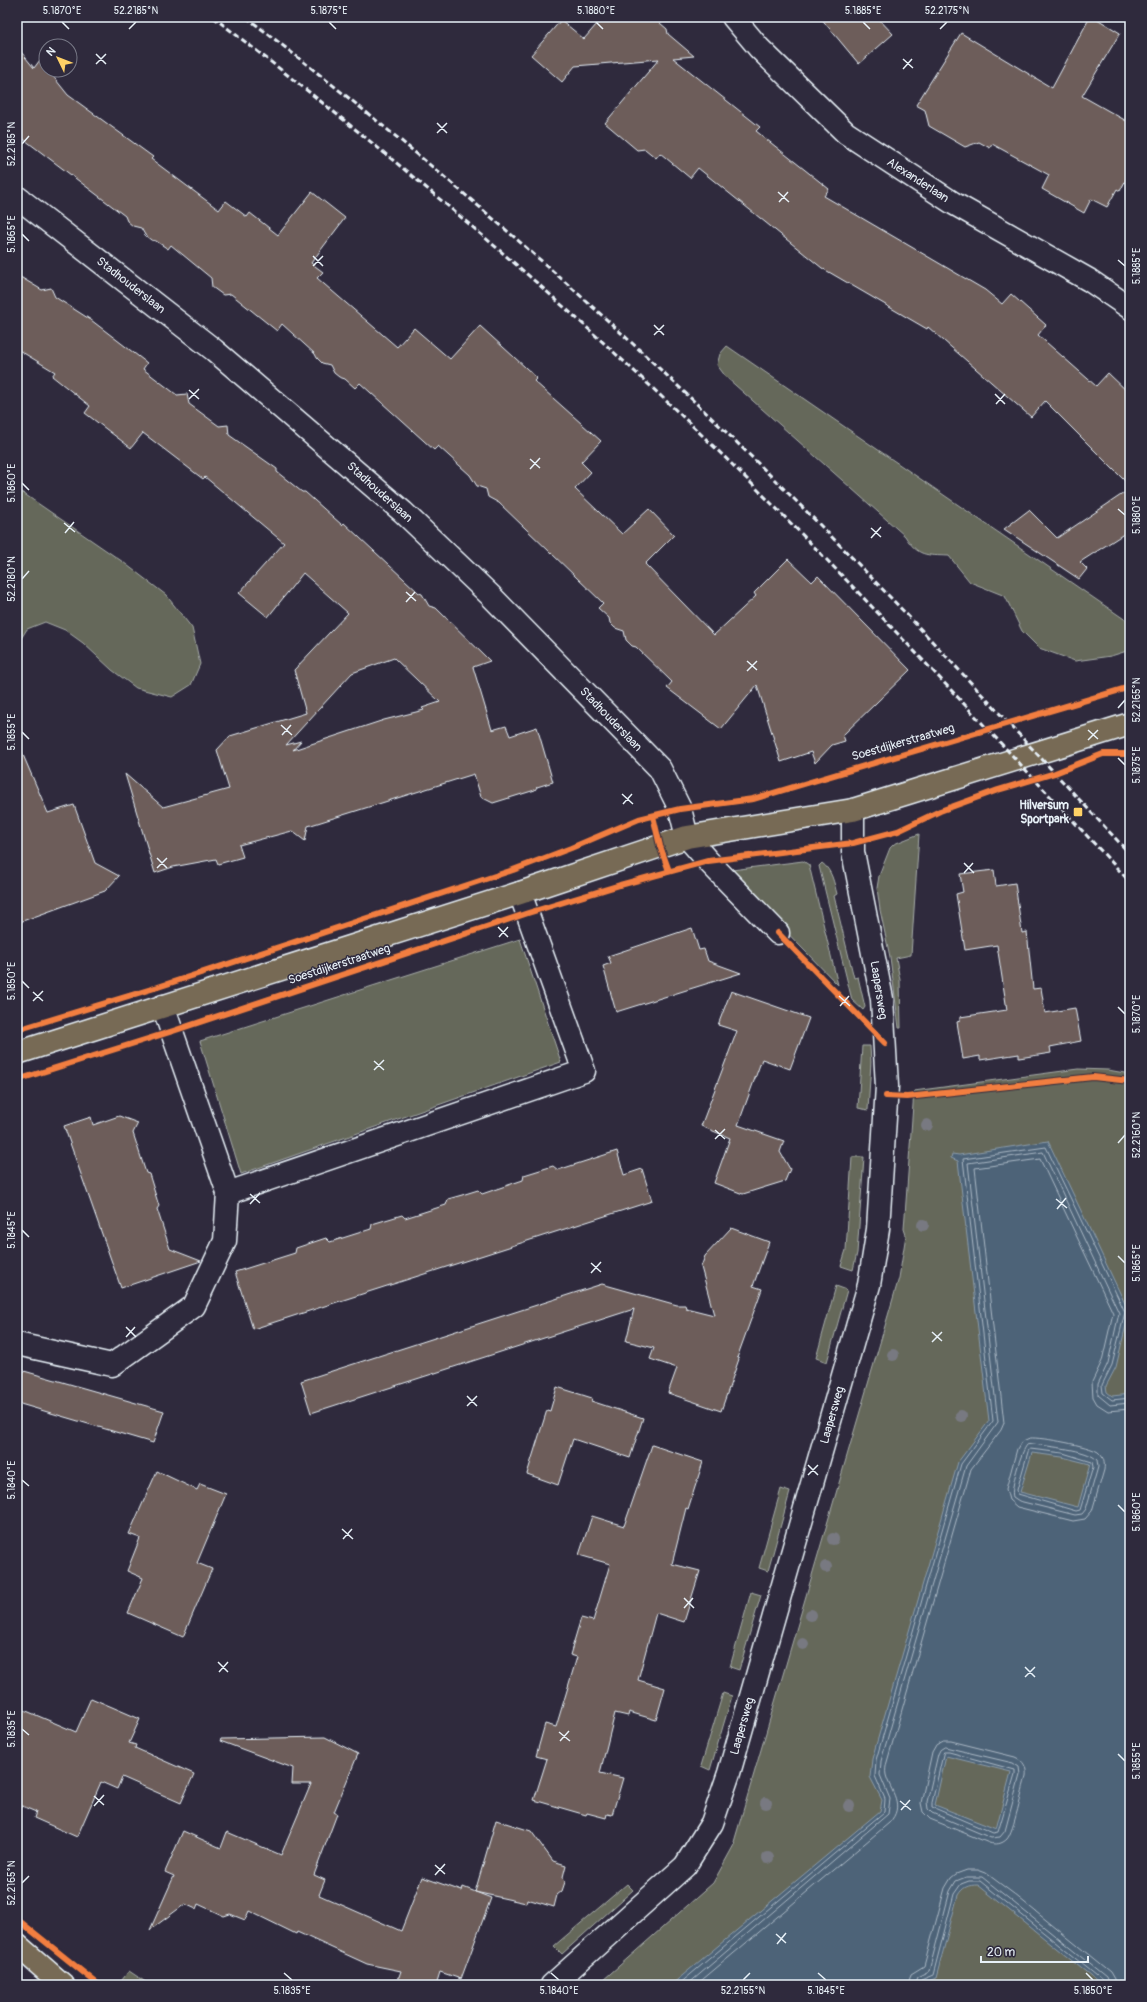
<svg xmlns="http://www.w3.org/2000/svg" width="1147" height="2002" viewBox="0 0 1147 2002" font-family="Pangolin,sans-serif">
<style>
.green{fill:#65685a;stroke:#a6aca9}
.water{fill:#4d6378;stroke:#8b9cab;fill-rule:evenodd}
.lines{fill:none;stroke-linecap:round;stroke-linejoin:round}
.shore{stroke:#aab8c5;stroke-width:1}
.building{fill:#6d5d5a;stroke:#e8f1f8;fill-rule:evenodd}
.minor-casing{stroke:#e8f1f8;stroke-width:25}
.major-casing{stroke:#e8f1f8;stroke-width:25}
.minor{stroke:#2f2a3d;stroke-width:22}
.major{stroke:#776a54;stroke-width:22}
.rail{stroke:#e8f1f8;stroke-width:3;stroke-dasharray:6 3;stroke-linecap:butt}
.cycleway-casing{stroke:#2f2a3d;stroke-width:8}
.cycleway{stroke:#f27e40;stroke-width:6}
.tree{fill:#787981}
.ticks{fill:none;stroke:#e8f1f8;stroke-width:1.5}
.poi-dot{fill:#ffd166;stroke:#2f2a3d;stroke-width:1.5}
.labels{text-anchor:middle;stroke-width:3;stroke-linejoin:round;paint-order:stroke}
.street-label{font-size:12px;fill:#e8f1f8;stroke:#2f2a3d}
.poi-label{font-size:12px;font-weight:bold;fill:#e8f1f8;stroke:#2f2a3d;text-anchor:end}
.neatline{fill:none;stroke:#e8f1f8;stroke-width:1.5}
.ticks-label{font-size:10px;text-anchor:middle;fill:#e8f1f8}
</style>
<rect width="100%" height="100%" fill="#2f2a3d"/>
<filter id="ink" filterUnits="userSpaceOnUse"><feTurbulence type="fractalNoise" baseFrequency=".025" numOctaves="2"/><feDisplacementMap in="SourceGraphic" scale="8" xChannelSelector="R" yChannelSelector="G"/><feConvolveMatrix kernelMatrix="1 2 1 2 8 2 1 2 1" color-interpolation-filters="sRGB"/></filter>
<g filter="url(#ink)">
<path class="green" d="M727 346 1130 623V650L1111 656 1075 661 1039 648 1022 631 1005 596 970 582 949 556C926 555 918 557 905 536L726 377 717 365 720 354Z
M17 489 123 562 166 595 192 628 200 664 191 685 172 697 136 688 112 670 83 643 65 630 45 622 27 629 17 645Z
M919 834 911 955 896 958 900 980 901 1028H899L890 957 880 910 877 888 879 876 890 848 894 844Z
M803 861 809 865 838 985 769 914 732 870Z
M822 863C832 870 834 883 837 894L834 896 854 978 858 977 865 1007 863 1010 852 1000 819 866Z
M520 939 561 1062 241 1174 200 1041Z
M862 1046H870L871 1062 868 1110 858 1108Z
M1078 1069 1108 1070 1130 1074V1985H601L602 1981 713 1883 735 1843 734 1842 899 1278 906 1235 904 1229 914 1091Z
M852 1157H864L857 1253 853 1270 841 1266 846 1250Z
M836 1286 847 1290 827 1362 816 1358Z
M781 1489 790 1492 768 1571 759 1568Z
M751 1592 761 1595 739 1670 730 1667Z
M723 1693 732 1696 710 1770 701 1766Z
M627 1884 633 1890 562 1954 554 1946Z
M129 1971 150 1985H118Z"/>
<path class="water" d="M1048 1141 1129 1312 1116 1367 1106 1386 1107 1392 1112 1396 1130 1394V1985H1102L978 1885C968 1885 963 1887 958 1895L936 1978 918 1985H671L880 1811 882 1800 870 1777 872 1759 958 1462 989 1421 958 1161 951 1158 952 1154 959 1155ZM1032 1453 1062 1457 1090 1464 1078 1507 1020 1492ZM946 1756 1011 1772 996 1829 935 1805Z"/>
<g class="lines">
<path class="shore" d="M1030 1438C1042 1437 1089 1446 1098 1452 1104 1457 1105 1463 1104 1470L1092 1511 1085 1519 1073 1521 1017 1507 1009 1500 1006 1489 1017 1449 1021 1442Z
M1034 1444C1049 1447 1087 1449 1097 1460L1098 1467 1086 1509 1082 1514 1075 1515 1019 1501 1013 1497C1010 1489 1021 1451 1027 1445Z
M1030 1449 1063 1453 1092 1462 1093 1467 1080 1510 1076 1511 1018 1494 1017 1490 1028 1452Z
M944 1741H951L1015 1757C1024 1761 1027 1767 1026 1777 1022 1789 1014 1831 1007 1839 1002 1844 996 1845 989 1843L930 1819 923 1812 921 1803 932 1752 936 1745Z
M945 1747 1013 1763 1019 1767 1020 1775 1005 1831 1000 1837 991 1838 932 1813 928 1809 927 1802 938 1754 940 1750Z
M944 1752H949L1015 1770V1774L998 1832 993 1833 932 1807V1803Z
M678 1985 884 1812 885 1799 875 1776 876 1760 961 1464 993 1421 963 1159 1046 1147 1125 1312 1112 1365 1102 1385 1103 1393 1112 1400 1130 1398
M687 1985 888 1814 890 1799 880 1775 881 1761 966 1466 998 1422 968 1163 1043 1152 1119 1313 1108 1363 1098 1384V1395L1110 1405 1130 1403
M696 1985 889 1823C906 1805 890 1791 886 1775 885 1771 886 1765 887 1762L971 1469 1001 1430 1004 1423 975 1168 1040 1159 1113 1313 1102 1361 1092 1382 1093 1397 1097 1404 1108 1411 1130 1409
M908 1985 911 1974 924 1966 945 1888 951 1878 956 1874 967 1870H978L986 1873 1014 1894 1110 1972 1114 1979 1115 1985
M914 1985 917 1977 929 1971 950 1891 956 1881 966 1877H982L1106 1977 1109 1985
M919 1985 921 1980 933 1975 954 1894 961 1884 969 1881H980L1102 1980 1104 1985"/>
</g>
<path class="building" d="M603 17H653L667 29 668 34 694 56 673 58 760 127 756 131 829 189 824 196 985 290 1002 304 1011 294 1046 325 1038 335 1096 386 1108 373 1130 394V486L1045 401 1031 417 928 327 927 329 822 268 698 168 690 178 660 153 656 158 645 149 637 150 605 123 659 59 575 66 562 82 531 55 561 20 584 39Z
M820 17H877L893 34 859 64Z
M1090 17H1094L1120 33 1082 96 1130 123V172L1120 191 1117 189 1107 207 1091 199 1084 213 1042 189 1049 175 992 144 990 148 979 142 965 147 929 126 925 110 916 105 961 33 1052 88Z
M17 47 34 68 40 60 46 70H48L68 95 153 157 151 159 219 210 226 201 247 217 250 213 278 235 312 192 345 218 311 263 323 272 317 278 397 347 414 328 450 359 480 326 537 378 534 381 601 441 581 462 591 472 575 489 622 534 649 509 674 535 645 564 714 635 756 596 754 593 788 559 812 582 818 576 910 670 843 735 845 741 832 745 815 763 811 752 781 762 757 685 721 729 667 688 672 682 636 647 632 646 626 640 624 631 615 628 610 623 609 618 598 608 603 603 499 503 488 497 486 489 477 486 470 475 438 446 434 450 360 383 355 388 345 379 339 377 334 373 330 365 322 363 317 358 315 354 282 324 277 331 231 294 223 295 212 287 211 278 171 245 168 249 156 241 151 240 145 235 141 228 133 226 127 221 125 216 17 134Z
M17 275 42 290 51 288 55 297 91 320 147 363 143 369 177 395 187 394 189 404 219 426 228 425 229 435 277 469V472L302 492H305L342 525 344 523 419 593 422 594 429 606 436 608 490 661 473 667 492 730 506 726 510 736 537 727 553 782 537 787 535 790 493 803 481 797 474 774 308 826 305 841 292 831 239 845 243 857 218 864 216 859 173 867 155 873 125 774 163 807 229 789 217 750 230 736 306 713 294 670 348 613 303 573 268 617 239 593 284 543 205 477 203 479 143 433 131 448 85 413 90 406 52 376 55 372 17 349ZM394 658 440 702 422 708 424 710 384 720 293 750 301 741 286 745 352 673Z
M1130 489V530L1080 562 1087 569 1079 579 1004 529 1029 510 1057 538Z
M17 741 48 813 74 805 95 863 119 876 105 891 17 923Z
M994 870 996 886 1015 883 1022 933 1027 932 1033 989 1041 988 1045 1013 1075 1008 1081 1041 1050 1047 1051 1053 1019 1058V1054L980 1060V1056L963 1059 957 1022 960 1021V1017L1007 1010 997 945 965 950 956 894 963 892 960 874Z
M692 928 699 950 704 949 708 961 741 973 616 1012 603 966 611 963 608 956Z
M731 991 809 1018 790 1069 762 1059 738 1125 784 1141 780 1152 790 1169 785 1181 743 1194 714 1183 730 1138 701 1126 737 1031 718 1025Z
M119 1116 138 1123 133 1133 146 1173 149 1174 159 1206 157 1209 170 1249 201 1261 121 1288 64 1126 91 1117 93 1125Z
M617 1151 624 1175 642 1169 652 1201 253 1329 235 1272 295 1253 296 1248 326 1238 330 1242 371 1229 372 1224 402 1215 405 1218 446 1205 448 1199 462 1195 478 1190 482 1194 523 1180 524 1175 553 1166 558 1170Z
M731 1228 769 1242 753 1286 762 1289 737 1358 739 1359 721 1411 668 1393 677 1368 650 1359 654 1348 626 1341 634 1309 311 1413 301 1381 602 1284 677 1305H685L686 1308 714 1315 701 1267 705 1256Z
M17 1369 164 1411 153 1443 17 1403Z
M557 1387 592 1398 591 1401 643 1418 630 1458 573 1439 558 1485 527 1474 547 1410 550 1411Z
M652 1445 703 1462 688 1509 686 1508 672 1564 700 1571 684 1622 656 1613 638 1680 665 1688 656 1720 629 1712 628 1716 615 1713 600 1773 623 1778 612 1815 607 1814 606 1818 587 1813 586 1815 534 1800 547 1759 536 1756 545 1724 556 1727 577 1657 570 1655 581 1618 593 1621 610 1564 579 1555 592 1516 624 1526Z
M157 1471 197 1490 200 1484 226 1494 197 1563 212 1569 183 1637 128 1613 143 1578 127 1571 140 1538 129 1534Z
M91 1698 140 1719 129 1743 136 1745 135 1748 194 1774 181 1803 122 1777 117 1789 101 1782 77 1837 34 1818 36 1812 17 1804V1707L76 1732Z
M325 1737 358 1754 334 1812 337 1814 314 1875 325 1880 319 1895 401 1931 422 1877 462 1891 463 1887 491 1898 461 1979 440 1972 436 1985H396L401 1971 367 1964 297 1932 296 1934 249 1911 245 1920 230 1914 224 1916 198 1904 196 1909 185 1904 150 1930 174 1876 165 1872 183 1831 221 1848 227 1832 281 1855 311 1784H292L293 1768 220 1741 221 1739Z
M496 1820 531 1831 553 1861 566 1865 563 1877 565 1882 562 1891 557 1895 554 1907 527 1899 526 1903 475 1892Z"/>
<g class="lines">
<g class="minor-casing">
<path id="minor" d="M733 17 759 48 846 133 953 203 1089 280 1130 308
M17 197 214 350 403 512 490 595 660 769 680 809 687 837 708 861 778 933
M163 1006 228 1193 584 1071 520 893
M17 1344 112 1365 194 1306 225 1241 228 1193
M552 1985 685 1866 712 1823 729 1773 869 1285 878 1229 887 1086 882 999 853 852V810"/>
</g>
<g class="major-casing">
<path id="major" d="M17 1053 520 893 687 837 853 810 1130 724
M17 1945 63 1985"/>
</g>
<use href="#minor" class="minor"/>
<use href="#major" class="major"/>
<path class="rail" d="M213 17C402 162 585 318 754 486 883 615 1006 749 1130 882
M246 17C437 164 618 323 789 494 906 610 1017 733 1130 854"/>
<g class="cycleway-casing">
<path id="cycleway" d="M653 816 660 846 669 871
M778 933 885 1043
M17 1030 158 987 513 870 571 848 639 819 680 809 753 799 1130 687
M17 1080 173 1031 528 913 620 885 708 861 853 843 898 831 940 811 998 790 1055 773 1103 754H1130
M886 1096 907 1097 1093 1077 1130 1081
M17 1919 99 1985"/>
</g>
<use href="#cycleway" class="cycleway"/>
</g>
<g class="tree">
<circle cx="927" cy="1125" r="6"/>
<circle cx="923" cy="1225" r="6"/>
<circle cx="893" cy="1355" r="6"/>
<circle cx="961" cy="1416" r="6"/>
<circle cx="833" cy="1539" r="6"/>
<circle cx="826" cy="1567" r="6"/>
<circle cx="811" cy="1615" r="6"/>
<circle cx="803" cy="1644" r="6"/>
<circle cx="766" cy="1803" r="6"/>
<circle cx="849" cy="1806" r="6"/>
<circle cx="768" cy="1858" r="6"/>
</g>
</g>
<path class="ticks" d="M62 22 69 29M329 22 336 29M596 22 603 29M863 22 870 29M129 29 136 22M940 29 947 22M96 54 106 64M903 59 913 68M96 64 106 54M903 69 912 59M437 123 447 133M437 133 447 123M22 144 29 136M778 192 789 202M779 202 788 192M22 234 29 241M313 256 323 266M1118 260 1125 266M313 266 323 256M654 325 664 335M654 335 664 325M189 390 199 399M995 394 1005 404M189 399 199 389M996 404 1005 394M530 459 540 468M530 469 540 458M22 483 29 490M1118 509 1125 515M64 523 75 532M871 528 881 537M65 533 74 522M871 538 881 527M22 579 29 571M406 592 416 601M406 602 415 592M747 661 757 670M747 671 757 661M1118 708 1125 700M281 725 292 735M1088 730 1098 739M22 732 29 739M282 735 291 725M1088 740 1098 730M1118 758 1125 765M622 794 633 804M623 804 632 794M157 858 167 868M964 863 974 873M157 868 167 858M964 873 973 863M498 927 508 937M499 937 508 927M22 981 29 988M33 992 43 1001M839 996 850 1006M33 1001 43 991M840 1006 849 996M1118 1007 1125 1014M374 1061 384 1070M374 1070 384 1060M715 1130 725 1139M715 1139 725 1129M1118 1143 1125 1135M250 1194 260 1203M1056 1199 1067 1208M250 1204 260 1193M1057 1209 1066 1198M22 1230 29 1237M1118 1256 1125 1263M591 1263 601 1272M591 1273 601 1262M126 1327 136 1337M932 1332 942 1341M126 1337 135 1327M932 1342 942 1332M467 1396 477 1406M467 1406 477 1396M808 1465 818 1475M808 1475 818 1465M22 1480 29 1486M1118 1505 1125 1512M342 1529 353 1539M343 1539 352 1529M684 1598 694 1608M684 1608 693 1598M218 1662 228 1672M1025 1667 1035 1677M219 1672 228 1662M1025 1677 1035 1667M22 1729 29 1735M559 1732 570 1741M560 1741 569 1731M1118 1754 1125 1761M94 1796 104 1805M900 1801 911 1810M94 1806 104 1795M901 1810 910 1800M435 1865 445 1874M435 1875 445 1864M22 1883 29 1876M776 1934 786 1943M777 1944 786 1933M284 1973 292 1980M551 1973 559 1980M818 1973 826 1980M1086 1973 1093 1980M743 1980 750 1973"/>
<rect class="poi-dot" x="1073" y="807" width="10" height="10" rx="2"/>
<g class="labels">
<g class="street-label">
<text transform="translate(918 180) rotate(33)" y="4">Alexanderlaan</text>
<text transform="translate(131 285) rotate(38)" y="4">Stadhouderslaan</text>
<text transform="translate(380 492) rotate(42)" y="4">Stadhouderslaan</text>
<text transform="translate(611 719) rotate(46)" y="4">Stadhouderslaan</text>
<text transform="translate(903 742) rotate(-16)" y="4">Soestdijkerstraatweg</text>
<text transform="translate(339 964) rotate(-18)" y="4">Soestdijkerstraatweg</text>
<text transform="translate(879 990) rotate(81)" y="4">Laapersweg</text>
<text transform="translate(832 1415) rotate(-74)" y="4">Laapersweg</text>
<text transform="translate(742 1726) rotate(-74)" y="4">Laapersweg</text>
</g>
<g class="poi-label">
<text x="1069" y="809">Hilversum<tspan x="1069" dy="14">Sportpark</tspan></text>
</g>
</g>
<rect width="1147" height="2002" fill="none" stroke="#2f2a3d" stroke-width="44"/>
<g transform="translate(58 58) rotate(313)"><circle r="19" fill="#2f2a3d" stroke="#797a88"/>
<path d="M0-3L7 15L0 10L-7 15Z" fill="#ffd166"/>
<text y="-6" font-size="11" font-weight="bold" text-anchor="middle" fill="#e8f1f8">N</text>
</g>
<path d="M981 1956v6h107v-6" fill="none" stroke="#e8f1f8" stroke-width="2"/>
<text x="987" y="1956" font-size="12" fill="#e8f1f8" stroke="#2f2a3d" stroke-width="3" paint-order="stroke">20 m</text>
<rect x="22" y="22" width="1103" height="1958" class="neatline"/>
<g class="ticks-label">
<text x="62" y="14">5.1870°E</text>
<text x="136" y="14">52.2185°N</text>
<text x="329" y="14">5.1875°E</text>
<text x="596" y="14">5.1880°E</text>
<text x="863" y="14">5.1885°E</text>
<text x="947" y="14">52.2175°N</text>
<text transform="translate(11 144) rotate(-90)" y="4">52.2185°N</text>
<text transform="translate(11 234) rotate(-90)" y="4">5.1865°E</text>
<text transform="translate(1136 266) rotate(-90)" y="4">5.1885°E</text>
<text transform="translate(11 483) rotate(-90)" y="4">5.1860°E</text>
<text transform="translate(1136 515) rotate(-90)" y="4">5.1880°E</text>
<text transform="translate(11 579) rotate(-90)" y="4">52.2180°N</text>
<text transform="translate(1136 700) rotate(-90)" y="4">52.2165°N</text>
<text transform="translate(11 732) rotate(-90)" y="4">5.1855°E</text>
<text transform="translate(1136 765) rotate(-90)" y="4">5.1875°E</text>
<text transform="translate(11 981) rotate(-90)" y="4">5.1850°E</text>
<text transform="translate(1136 1014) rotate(-90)" y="4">5.1870°E</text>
<text transform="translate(1136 1135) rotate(-90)" y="4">52.2160°N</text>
<text transform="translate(11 1230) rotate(-90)" y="4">5.1845°E</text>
<text transform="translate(1136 1263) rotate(-90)" y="4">5.1865°E</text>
<text transform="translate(11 1480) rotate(-90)" y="4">5.1840°E</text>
<text transform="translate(1136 1512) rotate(-90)" y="4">5.1860°E</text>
<text transform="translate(11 1729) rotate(-90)" y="4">5.1835°E</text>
<text transform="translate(1136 1761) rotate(-90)" y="4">5.1855°E</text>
<text transform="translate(11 1883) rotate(-90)" y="4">52.2165°N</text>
<text x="292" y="1994">5.1835°E</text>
<text x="559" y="1994">5.1840°E</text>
<text x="743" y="1994">52.2155°N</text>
<text x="826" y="1994">5.1845°E</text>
<text x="1093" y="1994">5.1850°E</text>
</g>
</svg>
